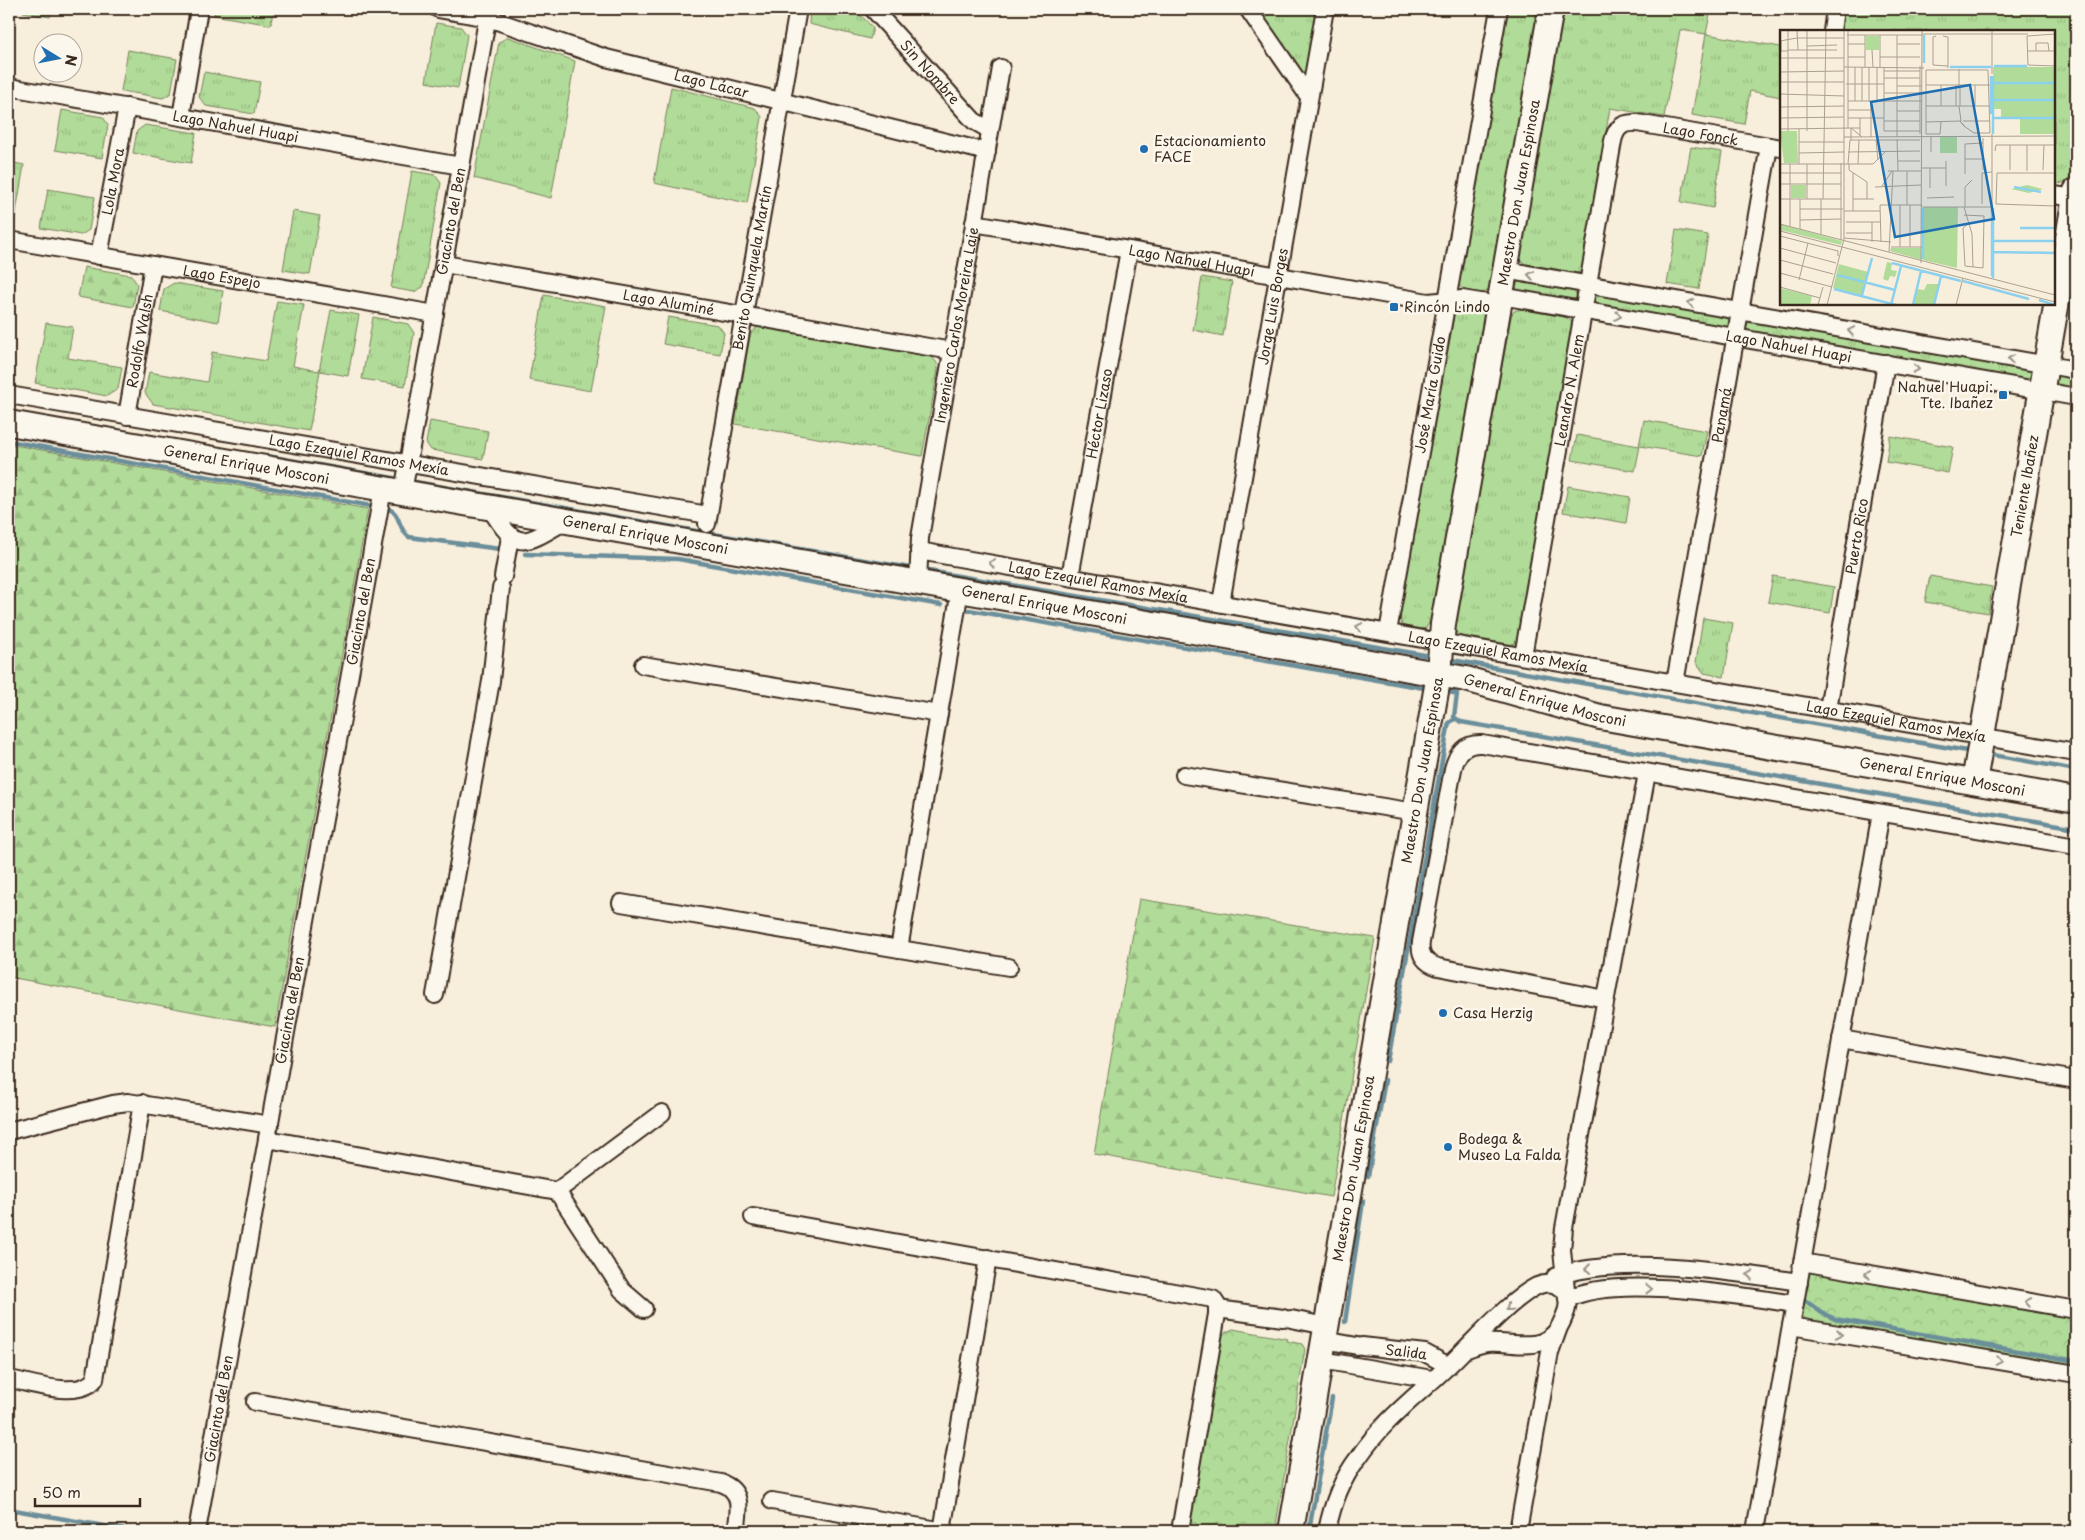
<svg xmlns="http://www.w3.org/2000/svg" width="2085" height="1540" viewBox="0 0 2085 1540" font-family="'Playpen Sans',sans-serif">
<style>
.grass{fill:url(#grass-tufts);stroke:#76825b}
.forest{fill:url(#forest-firs);stroke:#76825b}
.park{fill:url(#park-crowns);stroke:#76825b}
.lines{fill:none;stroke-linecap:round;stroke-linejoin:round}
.stream{stroke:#6b8e9a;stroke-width:4.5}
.street-casing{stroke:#3b2a1e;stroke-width:20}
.secondary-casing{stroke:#3b2a1e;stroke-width:28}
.street{stroke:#fbf7ec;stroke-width:16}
.secondary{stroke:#fbf7ec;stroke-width:24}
.oneway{stroke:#9b9085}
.poi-dot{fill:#1f6fb2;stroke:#fbf7ec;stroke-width:2}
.labels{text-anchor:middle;stroke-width:5;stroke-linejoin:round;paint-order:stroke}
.street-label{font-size:14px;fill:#3b2a1e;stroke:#fbf7ec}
.poi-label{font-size:14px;fill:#3b2a1e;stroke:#fbf7ec;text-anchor:start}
.inset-river{fill:none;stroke:#8bd1ed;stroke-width:2.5}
.inset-road{fill:none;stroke:#aca090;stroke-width:1}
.view{fill:#1f6fb2;fill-opacity:0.15;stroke:#1f6fb2;stroke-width:2.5}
.inset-edge{fill:none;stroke:#3b2a1e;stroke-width:2.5}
</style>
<defs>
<pattern id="grass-tufts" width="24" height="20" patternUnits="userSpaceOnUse" patternTransform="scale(1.25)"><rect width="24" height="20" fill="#b1db98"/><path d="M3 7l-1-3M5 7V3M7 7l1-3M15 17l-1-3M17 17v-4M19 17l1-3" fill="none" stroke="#99bc83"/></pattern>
<pattern id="forest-firs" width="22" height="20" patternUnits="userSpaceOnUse" patternTransform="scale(1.25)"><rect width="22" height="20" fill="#b1db98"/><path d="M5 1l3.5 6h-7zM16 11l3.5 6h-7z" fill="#99bc83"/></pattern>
<pattern id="park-crowns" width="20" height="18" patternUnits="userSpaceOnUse" patternTransform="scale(1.25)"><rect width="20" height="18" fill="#b1db98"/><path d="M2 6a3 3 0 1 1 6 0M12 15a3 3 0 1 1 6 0" fill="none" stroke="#99bc83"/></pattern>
</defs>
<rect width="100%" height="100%" fill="#f8eedc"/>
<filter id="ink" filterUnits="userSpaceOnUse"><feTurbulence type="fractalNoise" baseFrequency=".02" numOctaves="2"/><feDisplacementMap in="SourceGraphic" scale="10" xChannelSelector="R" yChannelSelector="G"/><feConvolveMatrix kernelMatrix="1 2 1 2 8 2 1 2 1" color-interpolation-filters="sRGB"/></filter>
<g filter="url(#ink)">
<path class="grass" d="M24 9H52L50 17 23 12Z
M215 9H273L271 25 214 15Z
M810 9H855L873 28 870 39 809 24Z
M1257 9H1318L1307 71 1304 73 1299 70Z
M1506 9H1538L1490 287 1486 292C1476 294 1463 292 1458 284Z
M1562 9H1711L1706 34 1781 47V97L1750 91 1744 124 1692 115 1706 34 1680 30 1664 117 1610 108 1583 266 1581 271 1576 274 1526 266 1520 258Z
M1844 9H2076C2076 37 2081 163 2068 180 2064 184 2059 184 2054 183V31H1840Z
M436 23 461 27 467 35 458 88 426 82Z
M508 37 575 61 551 198 474 178 499 42Z
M128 50 177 59 171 93 163 98 121 91Z
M204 72 260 82 254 114 206 106 199 97Z
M671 87 755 108 762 117 747 203 654 183Z
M62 110 103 117 108 125 102 158 55 150Z
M145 125 196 133 191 163 133 153 137 131Z
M1691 147 1722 152 1713 208 1681 202Z
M9 162 24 165 14 224 9 223Z
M412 171 435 175 441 183 423 287 414 292 391 288Z
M48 189 95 197 89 230 81 235 41 228Z
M293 211 320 216 310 274 283 270Z
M1676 230 1708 235 1699 289 1667 284Z
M1202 277 1232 282 1223 336 1193 330Z
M1518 282 1573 290 1578 297 1572 300 1518 291 1516 287Z
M174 283 223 291 218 322 160 311 164 289Z
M544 295 606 306 591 391 529 380Z
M1600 295 1728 317 1731 319 1729 325 1725 327 1598 305 1594 300Z
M277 301 304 305 293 366 319 371 331 310 359 315 348 376 320 371 309 431 153 404 145 393 149 372 207 382 212 352 266 361Z
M1458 308 1482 310 1485 318 1432 618 1426 628 1415 630 1402 625 1399 614 1454 315Z
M1522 309 1565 317 1572 322 1573 327 1518 637 1515 643 1509 645 1460 636 1456 632 1455 626 1511 316 1514 311Z
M373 317 408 324 414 333 405 386 362 379Z
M668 317 718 325 724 333 720 354 663 344Z
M1750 321 2031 370 2034 371 2032 379 2029 380 1748 331 1745 328V323Z
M46 323 73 327 68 358 122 367 118 389 107 396 35 383Z
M757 327 932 357 937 363 938 370 922 456 735 424 750 335Z
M2056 375 2076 378V388L2054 384Z
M1644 420 1707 431 1702 456 1640 446 1635 471 1572 460 1577 435 1639 446Z
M430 421 488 431 483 459 431 450 426 443Z
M1890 436 1953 447 1948 473 1886 462Z
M1568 486 1630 497 1626 523 1563 512Z
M1773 576 1834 587 1830 613 1768 602Z
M1930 576 1992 587 1988 613 1925 602Z
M1703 618 1733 623 1724 677 1704 673 1696 662Z"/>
<path class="forest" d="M84 267 131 275 137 284 133 307 78 297Z
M9 444 368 509 275 1027 9 977Z
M1139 899 1375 938 1331 1197 1094 1154Z"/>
<path class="park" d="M1813 1270 2076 1314V1369L1807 1321 1800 1312 1807 1275Z
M1233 1329 1288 1339 1287 1341 1302 1344 1305 1349 1275 1531H1187L1220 1338 1226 1332Z"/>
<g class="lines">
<path class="stream" d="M9 441 371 506
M267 456 393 478
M415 482 910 568
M389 509C401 514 398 530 409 537L500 549
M525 554 678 559 941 605
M929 571 1425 655
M969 610 1424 688
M1452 660 1967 751
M1445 691 1457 694 1454 717 1461 722 2076 828
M1987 754 2076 770
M1388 1061 1448 727 1449 723 1455 719
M1368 1176 1385 1080
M1802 1298 1822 1313 1835 1319 2076 1361
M1345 1322 1363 1201
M9 1509 132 1531
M9 1527 32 1531
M184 1531 192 1530
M1309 1531 1332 1398"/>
<g class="street-casing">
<g id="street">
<path id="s1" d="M438 9 488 18 606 58 987 152"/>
<path id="s2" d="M873 9 974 121 990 130"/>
<path d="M1248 9 1309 97"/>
<path d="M1832 31 1835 9"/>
<path id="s3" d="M9 87 461 166"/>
<path d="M181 117 199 9"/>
<path d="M2054 195 2075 198"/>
<path id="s4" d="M974 223 1428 302 1462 299 1499 305"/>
<path id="s5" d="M9 240 435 314"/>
<path id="s6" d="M99 256 127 107"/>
<path id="s7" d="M444 264 952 351"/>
<path d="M1505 270 2076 370"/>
<path id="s8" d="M1501 296 2076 397"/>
<path id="s9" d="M9 395 708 515"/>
<path id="s10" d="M127 416 153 265"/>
<path id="s11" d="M403 492 489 9"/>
<path d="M490 508C517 552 523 546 565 521"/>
<path id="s12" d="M707 524 798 9"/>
<path id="s13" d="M919 551 2076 753"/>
<path d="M503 577 510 537"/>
<path id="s14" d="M1070 577 1129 250"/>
<path id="s15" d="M918 583 920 538 1001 68"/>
<path id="s16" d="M1221 603 1325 9"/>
<path id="s17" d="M1388 632 1499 9"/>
<path id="s18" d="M1523 656 1613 141C1616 127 1623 122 1637 123L1781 148"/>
<path d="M643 665 939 714"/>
<path id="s19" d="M1675 683 1769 146"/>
<path id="s20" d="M1828 709 1886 363"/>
<path d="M1647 773 1564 1228 1562 1250 1567 1299C1615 1274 1740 1296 1795 1304"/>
<path d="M1184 775 1415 812"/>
<path d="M621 903 1009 967"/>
<path d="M899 949 960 590"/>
<path d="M435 995 491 681 501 588"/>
<path d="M1606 999 1438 967C1425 963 1419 955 1421 942L1453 769C1457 753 1464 743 1482 744L2076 846"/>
<path d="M1841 1039 2076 1080"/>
<path d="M9 1131 113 1104 128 1102 270 1125"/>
<path d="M267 1139 557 1191 622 1290 644 1309"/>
<path d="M557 1191 662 1113"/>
<path d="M753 1217 1213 1299 1217 1305V1314L1180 1531"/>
<path d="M1802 1262 2076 1310"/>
<path d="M1555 1277C1617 1254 1733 1272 1799 1282"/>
<path d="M1218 1309 1283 1318"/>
<path d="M1291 1319 1326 1326"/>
<path d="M1791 1326 2076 1374"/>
<path d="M1324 1340 1357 1346"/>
<path d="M1362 1346 1425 1353 1447 1365"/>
<path d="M1321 1360 1432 1379"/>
<path d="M9 1379C32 1383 79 1400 95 1379L142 1103"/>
<path d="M255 1402 721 1483C744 1491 739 1512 736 1531"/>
<path d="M772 1501 944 1531"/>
<path id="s21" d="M197 1531 383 489"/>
<path d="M942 1531 988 1258"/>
<path d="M1327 1531C1332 1505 1342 1479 1358 1458 1389 1412 1429 1388 1465 1349 1482 1332 1515 1297 1537 1286 1546 1282 1557 1283 1565 1291 1569 1299 1568 1309 1564 1317 1549 1357 1517 1341 1487 1343 1479 1344 1472 1347 1465 1350"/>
<path d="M1518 1531 1550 1352 1558 1330"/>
<path d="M1755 1531 1881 813"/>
</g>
</g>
<g class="secondary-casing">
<g id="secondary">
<path id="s22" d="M9 423 1466 679 1600 717 2076 800"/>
<path id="s23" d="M1974 782 2076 191"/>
<path id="s24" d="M1291 1531 1439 674 1443 624 1551 9"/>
</g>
</g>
<use href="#street" class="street"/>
<use href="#secondary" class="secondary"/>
</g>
<defs><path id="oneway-chevron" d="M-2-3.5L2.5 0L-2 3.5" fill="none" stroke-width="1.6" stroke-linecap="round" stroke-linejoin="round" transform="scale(1.25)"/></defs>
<g class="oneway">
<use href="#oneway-chevron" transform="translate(1531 275) rotate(-170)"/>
<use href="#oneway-chevron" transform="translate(1691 303) rotate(-170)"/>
<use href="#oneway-chevron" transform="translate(1618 316) rotate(10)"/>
<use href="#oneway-chevron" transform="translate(1851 331) rotate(-170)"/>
<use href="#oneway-chevron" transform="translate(2011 359) rotate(-170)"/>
<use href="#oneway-chevron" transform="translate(1916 369) rotate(10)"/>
<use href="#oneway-chevron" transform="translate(992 563) rotate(-170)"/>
<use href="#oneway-chevron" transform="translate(1359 627) rotate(-170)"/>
<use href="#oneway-chevron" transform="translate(1588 1269) rotate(172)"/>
<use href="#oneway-chevron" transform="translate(1868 1274) rotate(-170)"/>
<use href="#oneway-chevron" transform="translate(1750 1275) rotate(-172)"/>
<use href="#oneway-chevron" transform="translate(1649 1289) rotate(1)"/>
<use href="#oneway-chevron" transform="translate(2028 1302) rotate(-170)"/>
<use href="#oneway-chevron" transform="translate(1509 1308) rotate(141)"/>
<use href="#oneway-chevron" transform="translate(1839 1334) rotate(10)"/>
<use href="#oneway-chevron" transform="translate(1999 1361) rotate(10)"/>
</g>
</g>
<g class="poi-dot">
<circle cx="1144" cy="149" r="5"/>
<rect x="1389" y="302" width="10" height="10" rx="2.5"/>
<rect x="1998" y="390" width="10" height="10" rx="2.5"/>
<circle cx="1443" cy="1013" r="5"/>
<circle cx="1448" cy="1147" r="5"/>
</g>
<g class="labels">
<g class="street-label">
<text dy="5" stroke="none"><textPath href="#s2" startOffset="85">Sin Nombre</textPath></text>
<text dy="5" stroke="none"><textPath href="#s1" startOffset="284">Lago Lácar</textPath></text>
<text dy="5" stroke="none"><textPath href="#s3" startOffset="230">Lago Nahuel Huapi</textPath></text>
<text dy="5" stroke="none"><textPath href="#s18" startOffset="621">Lago Fonck</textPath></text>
<text dy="5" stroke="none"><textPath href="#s6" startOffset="76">Lola Mora</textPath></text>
<text dy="5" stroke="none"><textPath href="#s24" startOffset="1358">Maestro Don Juan Espinosa</textPath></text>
<text dy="5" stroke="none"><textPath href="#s11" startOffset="275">Giacinto del Ben</textPath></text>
<text dy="5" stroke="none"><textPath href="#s4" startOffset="221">Lago Nahuel Huapi</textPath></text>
<text dy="5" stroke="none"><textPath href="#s12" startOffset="260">Benito Quinquela Martín</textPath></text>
<text dy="5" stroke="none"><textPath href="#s5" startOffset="216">Lago Espejo</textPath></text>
<text dy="5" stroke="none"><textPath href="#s7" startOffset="228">Lago Aluminé</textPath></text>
<text dy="5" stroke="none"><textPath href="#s16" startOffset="301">Jorge Luis Borges</textPath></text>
<text dy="5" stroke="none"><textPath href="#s15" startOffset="261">Ingeniero Carlos Moreira Laje</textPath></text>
<text dy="5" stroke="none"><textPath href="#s10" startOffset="76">Rodolfo Walsh</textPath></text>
<text dy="5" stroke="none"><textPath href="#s8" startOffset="292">Lago Nahuel Huapi</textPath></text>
<text dy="5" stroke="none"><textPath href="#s18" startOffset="270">Leandro N. Alem</textPath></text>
<text dy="5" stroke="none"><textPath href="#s17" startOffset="241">José María Guido</textPath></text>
<text dy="5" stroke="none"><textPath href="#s14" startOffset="166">Héctor Lizaso</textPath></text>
<text dy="5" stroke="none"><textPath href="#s19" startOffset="272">Panamá</textPath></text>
<text dy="5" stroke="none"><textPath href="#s9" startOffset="355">Lago Ezequiel Ramos Mexía</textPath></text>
<text dy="5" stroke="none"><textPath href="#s22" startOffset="241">General Enrique Mosconi</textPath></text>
<text dy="5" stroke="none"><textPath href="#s23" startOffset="300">Teniente Ibañez</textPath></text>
<text dy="5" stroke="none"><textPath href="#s22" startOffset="646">General Enrique Mosconi</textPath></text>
<text dy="5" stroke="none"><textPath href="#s20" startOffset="175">Puerto Rico</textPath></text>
<text dy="5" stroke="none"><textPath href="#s13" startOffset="182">Lago Ezequiel Ramos Mexía</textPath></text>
<text dy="5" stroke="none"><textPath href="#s22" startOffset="1051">General Enrique Mosconi</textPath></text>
<text dy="5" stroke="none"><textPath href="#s21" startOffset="934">Giacinto del Ben</textPath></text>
<text dy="5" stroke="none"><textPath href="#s13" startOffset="588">Lago Ezequiel Ramos Mexía</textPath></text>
<text dy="5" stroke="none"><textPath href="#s22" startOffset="1561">General Enrique Mosconi</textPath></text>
<text dy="5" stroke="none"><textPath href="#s13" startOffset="992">Lago Ezequiel Ramos Mexía</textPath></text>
<text dy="5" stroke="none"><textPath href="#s24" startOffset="772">Maestro Don Juan Espinosa</textPath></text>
<text dy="5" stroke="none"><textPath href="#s22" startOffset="1966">General Enrique Mosconi</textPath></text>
<text dy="5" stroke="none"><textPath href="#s21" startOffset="529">Giacinto del Ben</textPath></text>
<text dy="5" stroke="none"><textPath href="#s24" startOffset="368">Maestro Don Juan Espinosa</textPath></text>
<text transform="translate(1406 1352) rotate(7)" y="5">Salida</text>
<text dy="5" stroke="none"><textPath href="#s21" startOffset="124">Giacinto del Ben</textPath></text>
</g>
<g class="poi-label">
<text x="1154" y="146">Estacionamiento<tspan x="1154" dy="16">FACE</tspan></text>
<text x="1404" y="312">Rincón Lindo</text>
<text x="1993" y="392" text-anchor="end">Nahuel Huapi:<tspan x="1993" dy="16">Tte. Ibañez</tspan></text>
<text x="1453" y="1018">Casa Herzig</text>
<text x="1458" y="1144">Bodega &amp;<tspan x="1458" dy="16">Museo La Falda</tspan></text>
</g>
</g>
<g transform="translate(1780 30)">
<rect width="275" height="275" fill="#f8eedc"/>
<path d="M86 6H99V20H86ZM252 37H275V104H240V87H221V79H214V70H251ZM0 101H17L18 133H4ZM111 218H141L142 230 110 221ZM59 234 88 242 82 266 53 258ZM147 254H159L154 275H133L137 259 144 260ZM0 258 32 266 30 275H0Z" fill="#b1db98"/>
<path d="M160 107H177V123H160ZM144 177H178L177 238 143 230Z" fill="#b1db98"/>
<path d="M11 155H26V168H11ZM247 155 263 159 249 163 231 159ZM0 194 62 211 61 215 0 200Z" fill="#b1db98"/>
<path d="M213 37H252V69H214ZM107 232 112 233 111 240 117 241 115 247 110 246 108 251 103 249Z" fill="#b1db98"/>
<path class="inset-river" d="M144 33V5M214 36H247M170 37H211M211 46V84M213 46V104M214 53H275M214 70H275M214 88H275M234 157 261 162M212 178V246M240 198H275M214 211H275M214 222 275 223M143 229V178M112 233 181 251M57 245 115 260M213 248V178M183 251 249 269M54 259 116 275M82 265 92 228M259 270 275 275M111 275 121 236M133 275 141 241M154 275 161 246"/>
<path class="inset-road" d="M8 0V101M17 0 18 20M27 0V101M68 0V98M212 0V44M142 4H248M275 4 247 6 248 35 275 36M67 5H142M85 5V37M100 5V37M117 5V107M156 6 153 7V35L168 36M163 6 168 7V38M0 11 17 8H64M1 11V21H8M68 14H85M117 14H140M27 16 57 15M8 20H57M92 20 93 37M247 21H275M256 21V13H268L269 21M68 27H85M100 27H140M0 28H64M140 36V104M64 37 144 38M75 37V71M82 37V71M89 37V71M97 37V71M104 37V101H140M179 39V55M104 41H140M0 42 64 41M104 48H140M0 52H64M66 54H104M146 55H210M161 55V76M176 55V76M180 55V76M195 55V76M117 56H142M104 63H140M0 64 64 66M68 71H141M91 71V107M146 76H210M0 77 64 76M68 80H91M117 81H140M0 88 64 87M68 88H104M104 91H140M183 91H210M146 92 181 91 179 76M161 92 160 104H146V40H208L210 103H194L184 96 180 91 185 97M0 99 71 98 82 107M212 104V177M80 106V88M151 106V122M64 107 275 106M203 108V140M117 109 118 141M71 110V98H80M96 110 98 130M19 112H64M230 115V140M215 121 216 115H275M68 122 140 121M19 123 64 122M185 129H203M118 131H140M166 131V156M61 133V210M0 134H93L106 121M10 134V196M19 134V99M27 134V169M68 134 70 110H140M69 134V140L87 152V169M78 134 79 110M142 138H166M150 138V158M263 140 264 115M108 141H142M127 141V175M247 141V115M0 143H61M275 143H217L216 174 275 176M185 144V114L203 113M0 154H61M102 156 112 141M95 157 141 155M147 168 174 167M0 169H61M41 169V204M43 169 46 0M73 169H94M202 174V143L212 142M120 175V217M130 175V217M142 177H213M184 177 192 204 193 237M185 177V157L192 150M20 179H63M64 181H100M73 181V143M184 185 204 186 203 238 185 236 183 198 188 194M20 190 61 189M66 192H101M92 192V212M0 194 275 265M20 199V169M0 201 275 272M66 203H92M0 206 58 221V226M64 208 111 212M101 212 100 175H142M111 217H142M0 218 56 233M109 222 113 141M0 230 53 244M141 233 142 0M0 243 52 257M19 250 28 213M0 257 40 268M38 275 43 257M47 275 64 209V0M176 275 183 248"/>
<path class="view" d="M190 55 214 189 115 207 91 72Z"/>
<rect width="275" height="275" class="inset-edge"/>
</g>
<rect width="2085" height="1540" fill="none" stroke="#fbf7ec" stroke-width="30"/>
<rect x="15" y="15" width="2055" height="1510" fill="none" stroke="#3b2a1e" stroke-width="2" filter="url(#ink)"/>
<g transform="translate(58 58) rotate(100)"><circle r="24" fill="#fbf7ec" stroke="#aea59a"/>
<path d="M0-4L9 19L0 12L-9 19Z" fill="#1f6fb2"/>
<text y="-8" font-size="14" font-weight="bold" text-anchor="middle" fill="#3b2a1e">N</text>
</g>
<path d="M35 1498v8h105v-8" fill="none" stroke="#3b2a1e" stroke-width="2.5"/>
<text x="42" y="1498" font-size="15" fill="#3b2a1e" stroke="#fbf7ec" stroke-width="4" paint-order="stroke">50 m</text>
</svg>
